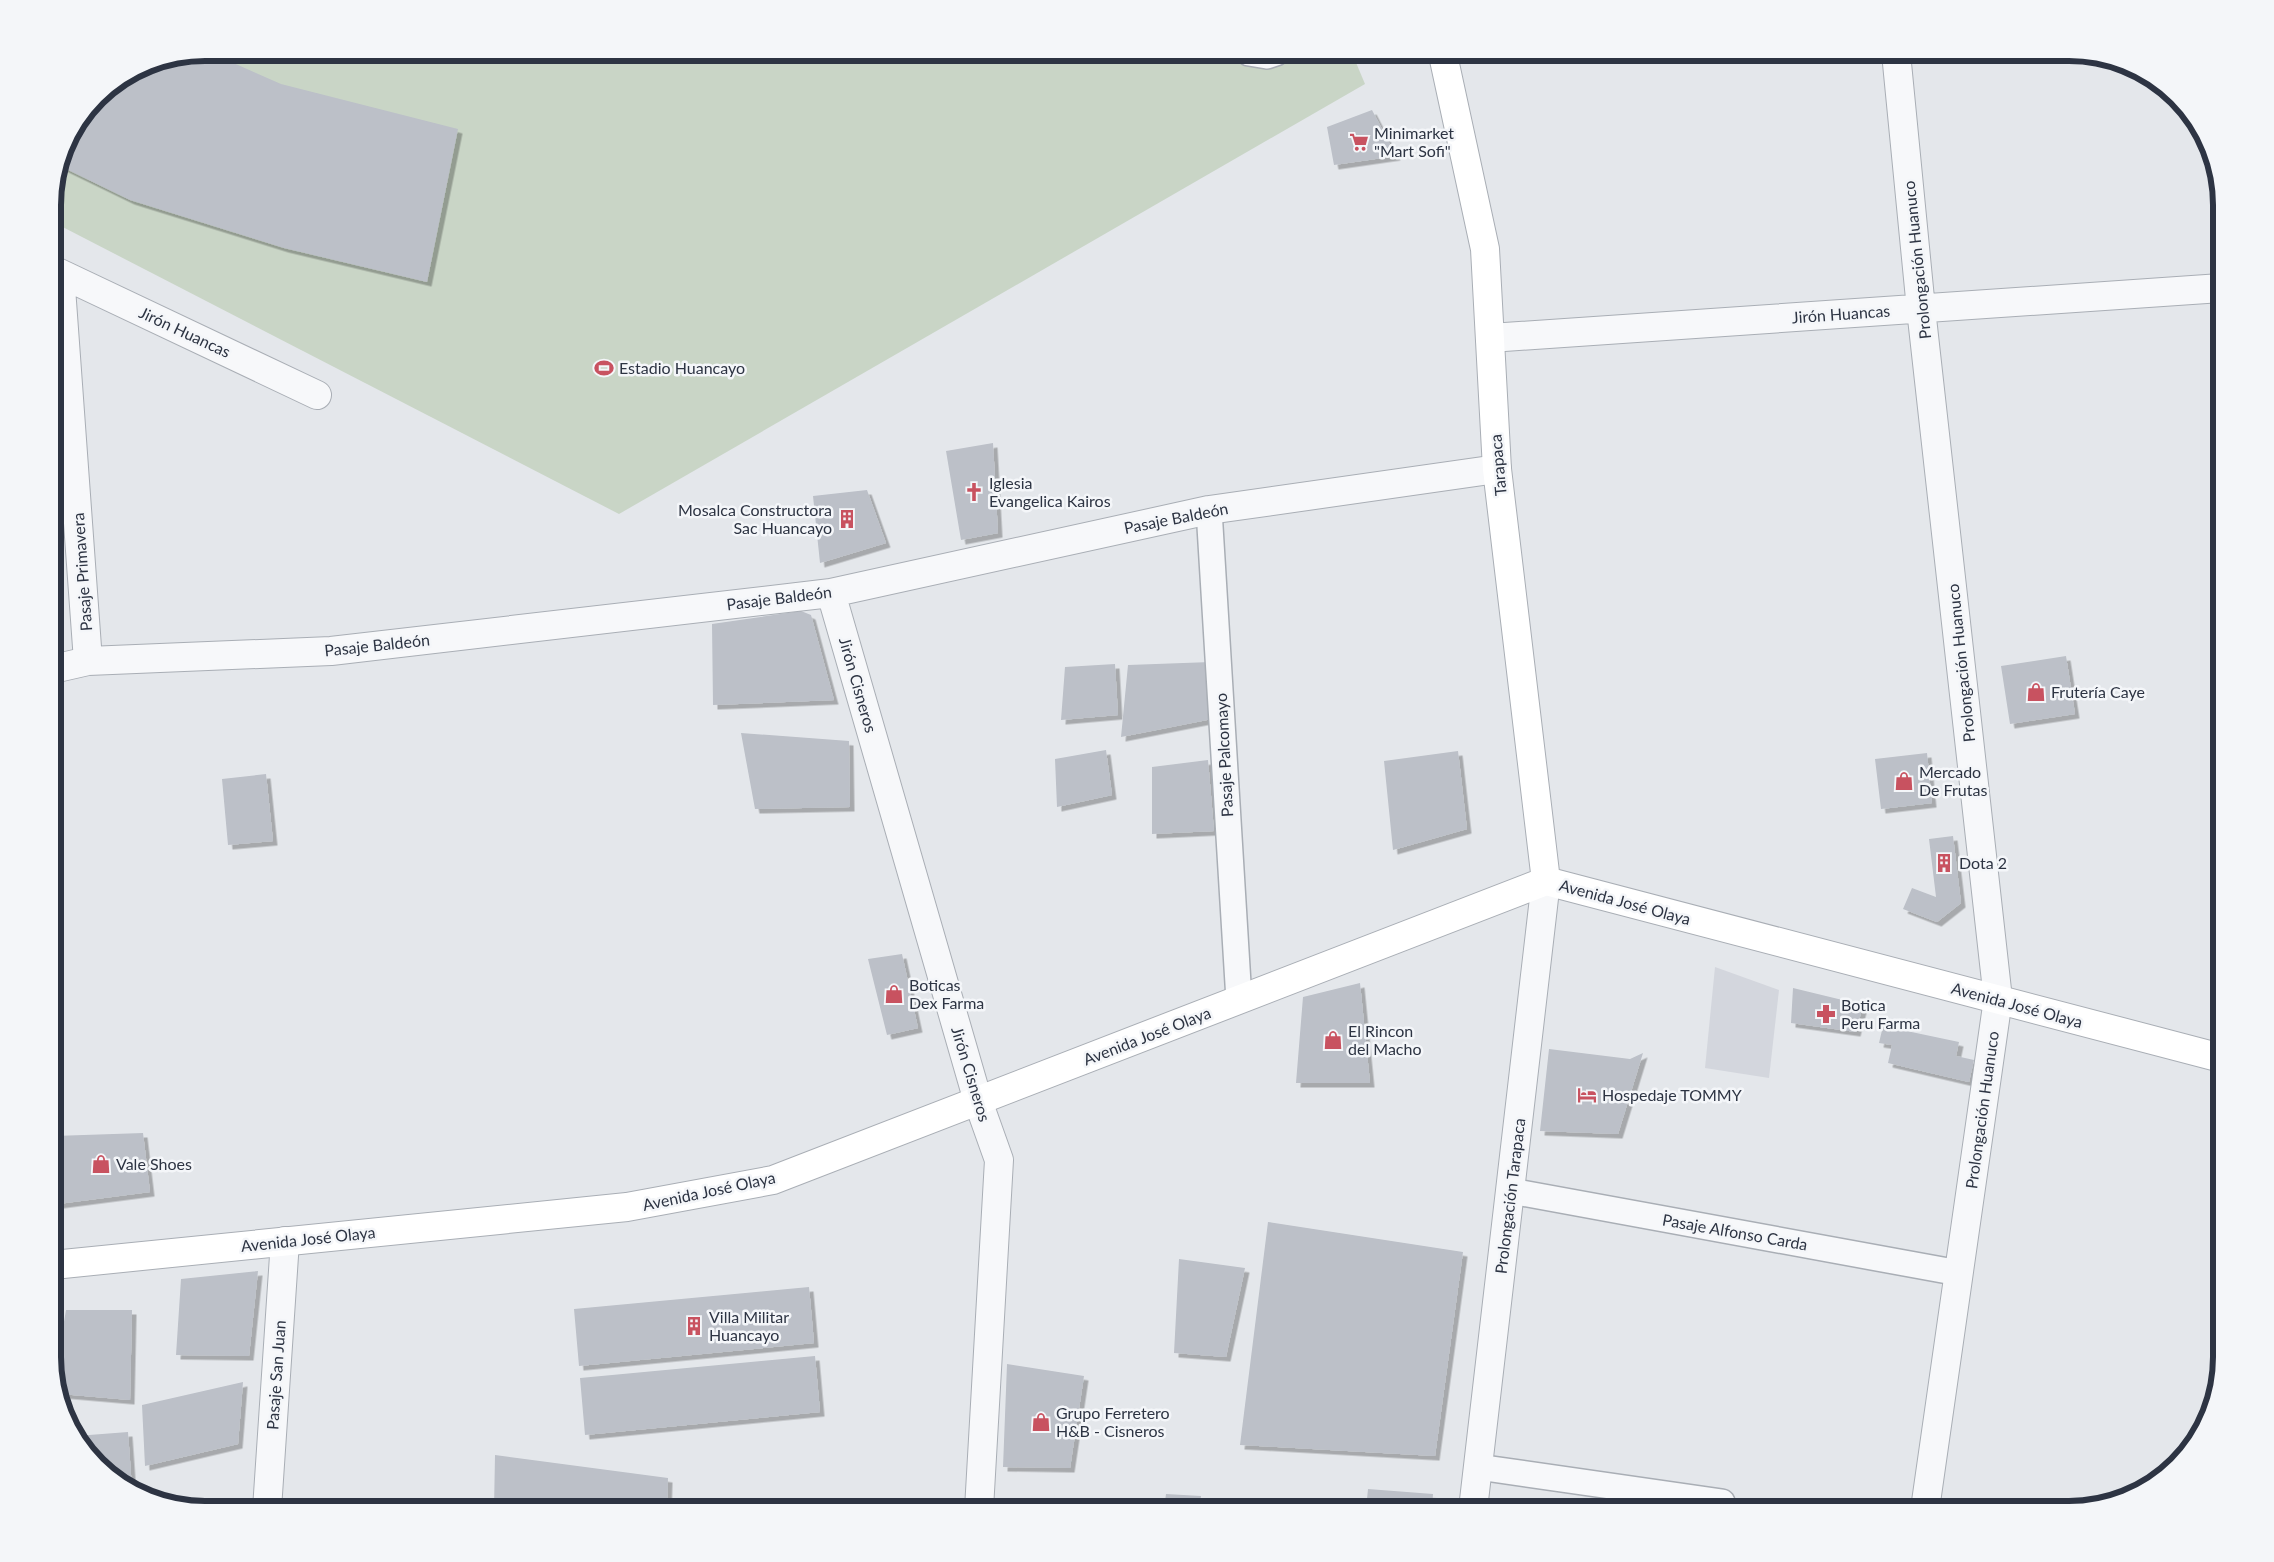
<svg xmlns="http://www.w3.org/2000/svg" width="2274" height="1562" viewBox="0 0 2274 1562" font-family="Lato,sans-serif">
<style>
.built{fill:#d3d6dd}
.green{fill:#c9d5c6}
.building{fill:#bcc0c8;filter:url(#shadow)}
.lines{fill:none;stroke-linecap:round;stroke-linejoin:round}
.lane-casing{stroke:#a9aeb5;stroke-width:28}
.street-casing{stroke:#a9aeb5;stroke-width:30}
.secondary-casing{stroke:#a9aeb5;stroke-width:30}
.lane{stroke:#f7f8fa;stroke-width:25}
.street{stroke:#f7f8fa;stroke-width:28}
.secondary{stroke:#fff;stroke-width:28}
.labels{text-anchor:middle;stroke-width:5;stroke-linejoin:round;paint-order:stroke}
.poi-label{font-size:16px;fill:#2d3443;stroke:#f4f6f9;text-anchor:start}
.street-label{font-size:16px;fill:#2d3443;stroke:#f4f6f9}
.rim{fill:none;stroke:#2d3443;stroke-width:6}
</style>
<defs>
<filter id="shadow"><feDropShadow dx="4.5" dy="4.5" stdDeviation="0" flood-color="#0004"/></filter>
</defs>
<rect width="100%" height="100%" fill="#e4e7eb"/>
<path class="built" d="M1715 967 1779 990 1769 1078 1705 1068Z"/>
<path class="green" d="M205 53H1352L1365 84 619 514 53 222V195L64 147 97 97 147 64Z"/>
<path class="building" d="M205 53H211L281 84 458 129 427 282 284 248 130 200 60 166 64 147 97 97 147 64Z
M1372 110 1396 156 1334 165 1327 127Z
M993 443 998 533 961 540 946 451Z
M867 490 886 543 820 563 813 496Z
M801 611 811 615 834 700 713 705 712 624Z
M2066 656 2075 714 2010 724 2001 666Z
M1211 662 1212 719 1121 737 1128 665Z
M1115 664 1118 715 1061 720 1065 667Z
M741 733 849 741 850 807 755 809Z
M1106 750 1112 795 1057 807 1055 759Z
M1458 751 1467 829 1393 850 1384 761Z
M1927 753 1932 803 1881 809 1875 759Z
M1208 760 1214 831 1152 834V767Z
M266 774 273 841 228 845 222 779Z
M1953 836 1961 903 1937 922 1903 909 1912 888 1936 897 1929 839Z
M902 954 918 1028 887 1035 868 959Z
M1360 983 1370 1083H1296L1303 997Z
M1793 988 1863 1005 1856 1032 1791 1023Z
M1883 1026 1959 1042 1956 1056 1974 1060 1969 1082 1888 1063 1892 1045 1879 1043Z
M1549 1049 1630 1059 1643 1053 1618 1134 1540 1131Z
M143 1133 150 1192 58 1204 54 1136Z
M1268 1222 1463 1252 1435 1456 1240 1445Z
M1179 1259 1245 1268 1226 1357 1174 1353Z
M258 1271 249 1356 176 1355 181 1279Z
M809 1287 814 1343 579 1366 574 1309Z
M66 1310H132L130 1400 61 1394 55 1375Z
M815 1356 820 1412 585 1435 580 1378Z
M1007 1364 1084 1376 1070 1468 1003 1467Z
M243 1382 238 1444 145 1466 142 1405Z
M128 1432 132 1489 120 1484 76 1436Z
M495 1455 668 1478 667 1509H494Z
M1368 1489 1433 1494 1432 1509H1366Z
M1166 1494 1201 1496 1199 1509H1164Z"/>
<g class="lines">
<g class="lane-casing">
<path id="lane" d="M1249 53 1267 56 1276 53
M1209 510 1239 1000
M1511 1191 1959 1273
M1478 1467 1722 1502"/>
</g>
<g class="street-casing">
<path id="street" d="M1896 53 1921 309 1998 999 1925 1509
M53 270 317 395
M60 274 88 661
M1490 338 2221 288
M831 593 978 1101 999 1160 979 1509
M53 669 88 661 331 651 831 593 1209 510 1497 469
M267 1509 285 1241
M1473 1509 1546 881"/>
</g>
<g class="secondary-casing">
<path id="secondary" d="M1440 53 1443 55 1485 249 1497 469 1546 881
M53 1265 627 1207 773 1180 1546 881 2221 1058"/>
</g>
<use href="#lane" class="lane"/>
<use href="#street" class="street"/>
<use href="#secondary" class="secondary"/>
</g>
<defs>
<g id="supermarket-bare" transform="scale(1.5)"><path d="M-6-5.5h2.5l.6 2H6L4.5 2H-2.5L-4.4-4H-6ZM-1.5 3.2a1.3 1.3 0 1 0 .1 0ZM3 3.2a1.3 1.3 0 1 0 .1 0Z" fill="#c85260" stroke="#f4f6f9" stroke-width="2.5" paint-order="stroke"/></g>
<g id="stadium-bare" transform="scale(1.5)"><path d="M0-5a6.5 5 0 1 0 0 10a6.5 5 0 1 0 0-10ZM-3.5-1.8h7v3.6h-7Z" fill="#c85260" stroke="#f4f6f9" stroke-width="2.5" paint-order="stroke"/></g>
<g id="church-bare" transform="scale(1.5)"><path d="M-1.2-6h2.4v3.5h3.3v2.4h-3.3V6h-2.4V-.1h-3.3v-2.4h3.3Z" fill="#c85260" stroke="#f4f6f9" stroke-width="2.5" paint-order="stroke"/></g>
<g id="building-bare" transform="scale(1.5)"><path d="M-4-6H4V6H1V3H-1V6H-4ZM-2.5-4.3h1.7v1.8h-1.7ZM.8-4.3h1.7v1.8H.8ZM-2.5-1h1.7V.8h-1.7ZM.8-1h1.7V.8H.8Z" fill="#c85260" stroke="#f4f6f9" stroke-width="2.5" paint-order="stroke"/></g>
<g id="shop-bare" transform="scale(1.5)"><path d="M-5-2.5h2.3a2.7 3.5 0 0 1 5.4 0H5L5.5 6h-11ZM-1.5-2.5h3a1.5 2.3 0 0 0-3 0Z" fill="#c85260" stroke="#f4f6f9" stroke-width="2.5" paint-order="stroke"/></g>
<g id="pharmacy-bare" transform="scale(1.5)"><path d="M-2-6h4v4h4v4h-4v4h-4v-4h-4v-4h4Z" fill="#c85260" stroke="#f4f6f9" stroke-width="2.5" paint-order="stroke"/></g>
<g id="hotel-bare" transform="scale(1.5)"><path d="M-6-4.5h1.5V1H6V5H4.5V3h-9V5H-6ZM-4 0a1.8 1.8 0 1 1 3.6 0ZM.5 0V-2.5h3Q6-2.5 6 0Z" fill="#c85260" stroke="#f4f6f9" stroke-width="2.5" paint-order="stroke"/></g>
</defs>
<g fill-rule="evenodd">
<use href="#supermarket-bare" x="1359" y="142"/>
<use href="#stadium-bare" x="604" y="368"/>
<use href="#church-bare" x="974" y="492"/>
<use href="#building-bare" x="847" y="519"/>
<use href="#shop-bare" x="2036" y="692"/>
<use href="#shop-bare" x="1904" y="781"/>
<use href="#building-bare" x="1944" y="863"/>
<use href="#shop-bare" x="894" y="994"/>
<use href="#pharmacy-bare" x="1826" y="1014"/>
<use href="#shop-bare" x="1333" y="1040"/>
<use href="#hotel-bare" x="1587" y="1095"/>
<use href="#shop-bare" x="101" y="1164"/>
<use href="#building-bare" x="694" y="1326"/>
<use href="#shop-bare" x="1041" y="1422"/>
</g>
<g class="labels">
<g class="poi-label">
<text x="1374" y="139">Minimarket<tspan x="1374" dy="18">"Mart Sofi"</tspan></text>
<text x="619" y="374">Estadio Huancayo</text>
<text x="989" y="489">Iglesia<tspan x="989" dy="18">Evangelica Kairos</tspan></text>
<text x="832" y="516" text-anchor="end">Mosalca Constructora<tspan x="832" dy="18">Sac Huancayo</tspan></text>
<text x="2051" y="698">Frutería Caye</text>
<text x="1919" y="778">Mercado<tspan x="1919" dy="18">De Frutas</tspan></text>
<text x="1959" y="869">Dota 2</text>
<text x="909" y="991">Boticas<tspan x="909" dy="18">Dex Farma</tspan></text>
<text x="1841" y="1011">Botica<tspan x="1841" dy="18">Peru Farma</tspan></text>
<text x="1348" y="1037">El Rincon<tspan x="1348" dy="18">del Macho</tspan></text>
<text x="1602" y="1101">Hospedaje TOMMY</text>
<text x="116" y="1170">Vale Shoes</text>
<text x="709" y="1323">Villa Militar<tspan x="709" dy="18">Huancayo</tspan></text>
<text x="1056" y="1419">Grupo Ferretero<tspan x="1056" dy="18">H&amp;B - Cisneros</tspan></text>
</g>
<g class="street-label">
<text transform="translate(1917 260) rotate(-96)" y="6">Prolongación Huanuco</text>
<text transform="translate(1841 314) rotate(-4)" y="6">Jirón Huancas</text>
<text transform="translate(185 332) rotate(25)" y="6">Jirón Huancas</text>
<text transform="translate(1498 465) rotate(-95)" y="6">Tarapaca</text>
<text transform="translate(1176 518) rotate(-11)" y="6">Pasaje Baldeón</text>
<text transform="translate(82 572) rotate(-94)" y="6">Pasaje Primavera</text>
<text transform="translate(779 598) rotate(-7)" y="6">Pasaje Baldeón</text>
<text transform="translate(377 645) rotate(-6)" y="6">Pasaje Baldeón</text>
<text transform="translate(1961 663) rotate(-96)" y="6">Prolongación Huanuco</text>
<text transform="translate(858 685) rotate(74)" y="6">Jirón Cisneros</text>
<text transform="translate(1224 755) rotate(-93)" y="6">Pasaje Palcomayo</text>
<text transform="translate(1625 902) rotate(15)" y="6">Avenida José Olaya</text>
<text transform="translate(2017 1005) rotate(15)" y="6">Avenida José Olaya</text>
<text transform="translate(1147 1036) rotate(-21)" y="6">Avenida José Olaya</text>
<text transform="translate(971 1074) rotate(73)" y="6">Jirón Cisneros</text>
<text transform="translate(1982 1110) rotate(-82)" y="6">Prolongación Huanuco</text>
<text transform="translate(709 1191) rotate(-12)" y="6">Avenida José Olaya</text>
<text transform="translate(1510 1196) rotate(-83)" y="6">Prolongación Tarapaca</text>
<text transform="translate(1735 1232) rotate(10)" y="6">Pasaje Alfonso Carda</text>
<text transform="translate(308 1239) rotate(-6)" y="6">Avenida José Olaya</text>
<text transform="translate(276 1375) rotate(-86)" y="6">Pasaje San Juan</text>
</g>
</g>
<path d="M0 0H2274V1562H0ZM205 61H2069A144 144 0 0 1 2213 205V1357A144 144 0 0 1 2069 1501H205A144 144 0 0 1 61 1357V205A144 144 0 0 1 205 61Z" fill="#f4f6f9" fill-rule="evenodd"/>
<path class="rim" d="M205 61H2069A144 144 0 0 1 2213 205V1357A144 144 0 0 1 2069 1501H205A144 144 0 0 1 61 1357V205A144 144 0 0 1 205 61Z"/>
</svg>
